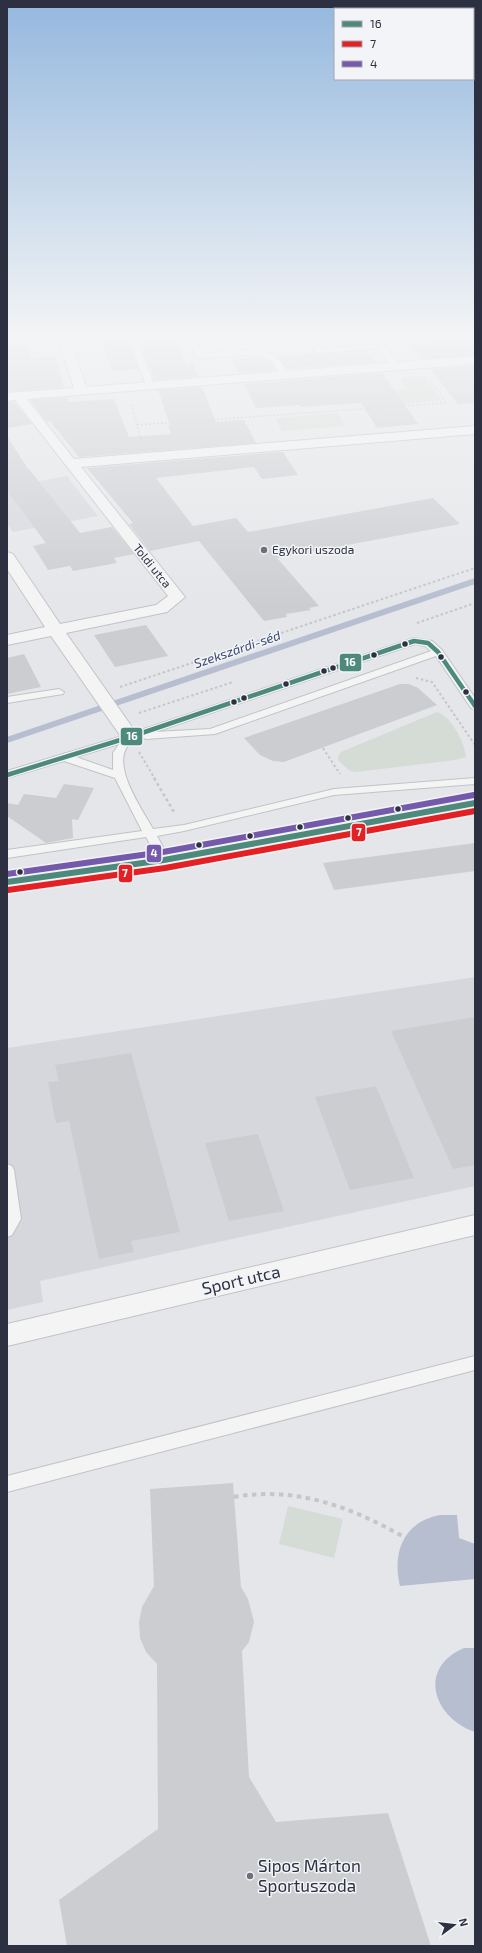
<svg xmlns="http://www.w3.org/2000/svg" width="482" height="1953" viewBox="0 0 482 1953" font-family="'Exo 2',sans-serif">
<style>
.built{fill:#d5d7dd}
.green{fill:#d4dcd5}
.water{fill:#b6bed0}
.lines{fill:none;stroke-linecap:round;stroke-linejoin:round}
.stream{stroke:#b6bed0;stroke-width:6}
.building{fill:#cccdd1}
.lane-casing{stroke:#c1c3c5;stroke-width:2}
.street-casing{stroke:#c1c3c5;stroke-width:2}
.primary-casing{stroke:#c1c2c6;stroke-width:2}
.path-far3{stroke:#c5c6ca;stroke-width:1.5;stroke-dasharray:2 2;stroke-linecap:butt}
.path-far2{stroke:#c5c6ca;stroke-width:2;stroke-dasharray:2.5 2.5;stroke-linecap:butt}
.path-far1{stroke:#c5c6ca;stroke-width:2.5;stroke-dasharray:3 3;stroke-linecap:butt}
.path{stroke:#c5c6ca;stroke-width:4;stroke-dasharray:4.5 4.5;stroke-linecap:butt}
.lane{fill:#f4f4f5;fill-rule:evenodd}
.street{fill:#f4f4f5;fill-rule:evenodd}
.primary{fill:#f7f7f8;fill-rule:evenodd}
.bus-1-far1-casing{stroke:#f3f4f7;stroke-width:7}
.bus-1-casing{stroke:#f3f4f7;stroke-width:9}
.bus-2-casing{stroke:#f3f4f7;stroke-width:9}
.bus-3-casing{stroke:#f3f4f7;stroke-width:9}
.bus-1-far1{stroke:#4d8a7c;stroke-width:4.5}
.bus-1{stroke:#4d8a7c;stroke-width:6}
.bus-2{stroke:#e32124;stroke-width:6}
.bus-3{stroke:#755aab;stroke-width:6}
.poi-dot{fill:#6c707c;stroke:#f3f4f7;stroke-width:1.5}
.bus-dot{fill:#2c3041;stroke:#f3f4f7;stroke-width:1.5}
.labels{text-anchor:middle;stroke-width:3;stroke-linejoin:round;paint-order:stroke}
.far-poi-label{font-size:12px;fill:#2c3041;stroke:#f3f4f7;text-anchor:start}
.far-street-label{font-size:12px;fill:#2c3041;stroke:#f3f4f7}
.far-water-label{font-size:13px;font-style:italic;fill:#3a4971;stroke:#f3f4f7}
.near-street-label{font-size:17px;fill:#2c3041;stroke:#f3f4f7}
.near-poi-label{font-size:17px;fill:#2c3041;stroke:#f3f4f7;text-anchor:start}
.line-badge{stroke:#f3f4f7;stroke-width:1.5}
.badge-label{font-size:11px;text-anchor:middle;font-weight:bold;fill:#fff}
</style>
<rect width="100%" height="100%" fill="#e4e6e9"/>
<path class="built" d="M67 476 98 516 13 532 7 524V487Z
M475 977V1186L40 1281 43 1302 7 1310V1048Z"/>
<path class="green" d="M424 376 442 401 371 406 362 392 406 389 399 378Z
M337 413 345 426 282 431 275 418Z
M437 712C451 716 465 743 466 757L455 760 356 772 350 771 338 760V756L341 752Z
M288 1506 343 1519 334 1558 279 1544Z"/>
<path class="water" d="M440 1515H457L459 1538 475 1544V1579L400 1586C392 1553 403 1522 440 1515Z
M464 1648H475V1732C433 1718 417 1668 464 1648Z"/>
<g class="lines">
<path class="stream" d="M7 740 475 581"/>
</g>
<path class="building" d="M99 334H126L139 369 112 371Z
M137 334H174L186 364 193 363 198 377 155 380Z
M475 336V355L422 359 411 345Z
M27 343 31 358 55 357 64 387 7 392V344Z
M366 350 375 362 287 369 277 356Z
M262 357 271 363 276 370 239 373 232 360Z
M475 366V403L458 404 430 369Z
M382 373 418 424 377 428 361 403 301 407 300 405 256 408 244 384Z
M202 387 216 422 244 420 256 443 79 457 50 421 47 422 30 400 67 397 68 402 114 399 129 437 171 434 168 425H170L158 390Z
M7 402H14L32 424 7 428Z
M7 436 28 469H29L80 533 112 527 134 554 114 558 117 563 73 571 70 566 48 570 33 546 46 543 7 491Z
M283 452 298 475 262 479 254 467 156 478 193 526 236 518 248 532 433 498 460 524 277 558 319 606 309 608 311 610 286 614 287 617 264 621 199 541 150 551 129 524 133 523 87 468Z
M146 625 168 656 115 667 94 635Z
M24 654 41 687 7 694V658Z
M400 684H409L418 688 437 705 284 762 273 761 260 755 244 738Z
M64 784 94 788 78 820 72 819 73 838 46 843 7 816V803L18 805 24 794 56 798Z
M475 843V871L334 890 323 863Z
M475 1017V1165L453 1169 391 1031Z
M131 1053 180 1232 131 1241 134 1252 99 1259 69 1121 56 1123 48 1082 59 1081 55 1065Z
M376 1086 414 1178 350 1190 315 1097Z
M258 1134 284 1211 229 1221 205 1143Z
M233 1483 241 1587 248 1599 254 1622 249 1642 242 1651 249 1777 276 1822 388 1813 431 1946H67L59 1900 158 1829 157 1664 146 1652 140 1638 139 1622 142 1607 154 1586 150 1489Z"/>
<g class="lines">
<g class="lane-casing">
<path id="lane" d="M62 334 68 336 64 338 7 342V338Z
M127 334H135L154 385 153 387 146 385Z
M186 334H194L203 354C222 352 258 345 275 356 281 360 284 368 288 374L281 376 272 362 262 356 246 355 197 359Z
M304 334H312L322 349 383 344 400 366 393 368 378 348 317 353Z
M414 638 432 641 442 650 475 698V709L471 708 436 656 215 734 146 739 141 737C100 751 141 807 153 829L184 825 334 789 475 778V784L334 795 184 831 157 836 170 860 164 864 160 863 146 837 7 858V850L142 831 115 778 64 761 7 778V771L126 735ZM415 644 425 646 431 651 210 729 155 732ZM119 744 113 753V770L76 757Z
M59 689 64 692 63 694 7 703V697Z
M7 1164 12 1166 14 1170 21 1219 12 1235 7 1237Z
M475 1356V1370L7 1492V1476Z"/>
</g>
<g class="street-casing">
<path id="street" d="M57 334H69L86 387 475 356V364L27 399 74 459 475 426V434L81 467 185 597 167 612 66 633 139 737 136 741 130 742 124 741 51 636 7 645V635L45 627 7 569V552L13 554 60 624 156 605 168 596 15 400 7 401V393L74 388Z
M475 1215V1235L7 1346V1324Z"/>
</g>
<g class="primary-casing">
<path id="primary" d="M475 797V809L164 866 7 888V876L164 854Z"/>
</g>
<path class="path-far3" d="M431 381 446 403
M131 404 141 440
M137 425 446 403"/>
<path class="path-far2" d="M417 623 475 603
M416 678 432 682 475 745
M120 687 475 568
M139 713 233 682
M323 748 340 774
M139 752 155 779"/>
<path class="path-far1" d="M154 778 174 812"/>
<path class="path" d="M234 1497C296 1486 351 1507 404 1537"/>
<use href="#lane" class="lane"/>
<use href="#street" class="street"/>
<use href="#primary" class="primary"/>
<g class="bus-1-far1-casing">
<path id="bus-1-far1" d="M7 775 130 737 414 641 428 643 438 652 475 706"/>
</g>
<g class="bus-1-casing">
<path id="bus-1" d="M7 882 164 860 475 803"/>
</g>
<g class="bus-2-casing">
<path id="bus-2" d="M8 890 165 868 475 811"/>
</g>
<g class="bus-3-casing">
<path id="bus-3" d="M7 874 163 852 474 795"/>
</g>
<use href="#bus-1-far1" class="bus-1-far1"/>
<use href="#bus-1" class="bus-1"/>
<use href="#bus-2" class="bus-2"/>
<use href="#bus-3" class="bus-3"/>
</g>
<linearGradient id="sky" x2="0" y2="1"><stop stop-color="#94b8de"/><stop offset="0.55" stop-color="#f3f4f5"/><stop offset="1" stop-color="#f3f4f5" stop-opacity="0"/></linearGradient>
<rect width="482" height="607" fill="url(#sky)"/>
<g class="poi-dot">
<circle cx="264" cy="550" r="4"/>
<circle cx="250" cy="1876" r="4"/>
</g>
<g class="bus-dot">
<circle cx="405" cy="644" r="3.5"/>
<circle cx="374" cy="655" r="3.5"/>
<circle cx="441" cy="657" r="3.5"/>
<circle cx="333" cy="668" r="3.5"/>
<circle cx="324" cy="671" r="3.5"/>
<circle cx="286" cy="684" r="3.5"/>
<circle cx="466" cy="692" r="3.5"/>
<circle cx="244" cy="698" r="3.5"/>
<circle cx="234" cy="702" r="3.5"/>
<circle cx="398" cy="809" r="3.5"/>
<circle cx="348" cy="818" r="3.5"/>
<circle cx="300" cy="827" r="3.5"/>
<circle cx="250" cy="836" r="3.5"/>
<circle cx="199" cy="845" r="3.5"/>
<circle cx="20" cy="872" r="3.5"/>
</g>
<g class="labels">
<g class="far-poi-label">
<text x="272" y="554">Egykori uszoda</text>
</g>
<g class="far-street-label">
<text transform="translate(152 566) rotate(51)" y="4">Toldi utca</text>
</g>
<g class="far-water-label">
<text transform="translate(237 649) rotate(-19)" y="5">Szekszárdi-séd</text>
</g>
<g class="near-street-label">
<text transform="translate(241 1280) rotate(-13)" y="6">Sport utca</text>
</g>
<g class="near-poi-label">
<text x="258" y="1872">Sipos Márton<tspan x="258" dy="20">Sportuszoda</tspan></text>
</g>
</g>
<g class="line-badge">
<rect x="339" y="653" width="23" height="19" rx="4" fill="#4d8a7c"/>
<rect x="120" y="727" width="23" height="19" rx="4" fill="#4d8a7c"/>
<rect x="351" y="823" width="15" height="19" rx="4" fill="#e32124"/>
<rect x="146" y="844" width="16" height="19" rx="4" fill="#755aab"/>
<rect x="118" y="864" width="15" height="19" rx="4" fill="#e32124"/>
</g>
<g class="badge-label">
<text x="350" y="666">16</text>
<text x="132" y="740">16</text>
<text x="359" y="836">7</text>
<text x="154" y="857">4</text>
<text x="125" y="877">7</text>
</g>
<rect width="482" height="1953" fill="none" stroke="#2c3041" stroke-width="16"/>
<rect x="334" y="8" width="140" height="72" fill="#f3f4f7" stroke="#a3a6ae"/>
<rect x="342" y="21" width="20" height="6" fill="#4d8a7c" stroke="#a3a6ae"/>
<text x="370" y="28" font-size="12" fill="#2c3041">16</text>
<rect x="342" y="41" width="20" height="6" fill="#e32124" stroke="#a3a6ae"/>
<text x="370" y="48" font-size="12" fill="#2c3041">7</text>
<rect x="342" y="61" width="20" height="6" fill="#755aab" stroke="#a3a6ae"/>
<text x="370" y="68" font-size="12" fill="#2c3041">4</text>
<g transform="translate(454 1925) rotate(75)" stroke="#f3f4f7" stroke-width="3" paint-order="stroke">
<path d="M0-3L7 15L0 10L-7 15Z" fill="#2c3041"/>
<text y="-6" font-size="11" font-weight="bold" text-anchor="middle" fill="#2c3041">N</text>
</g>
</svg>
